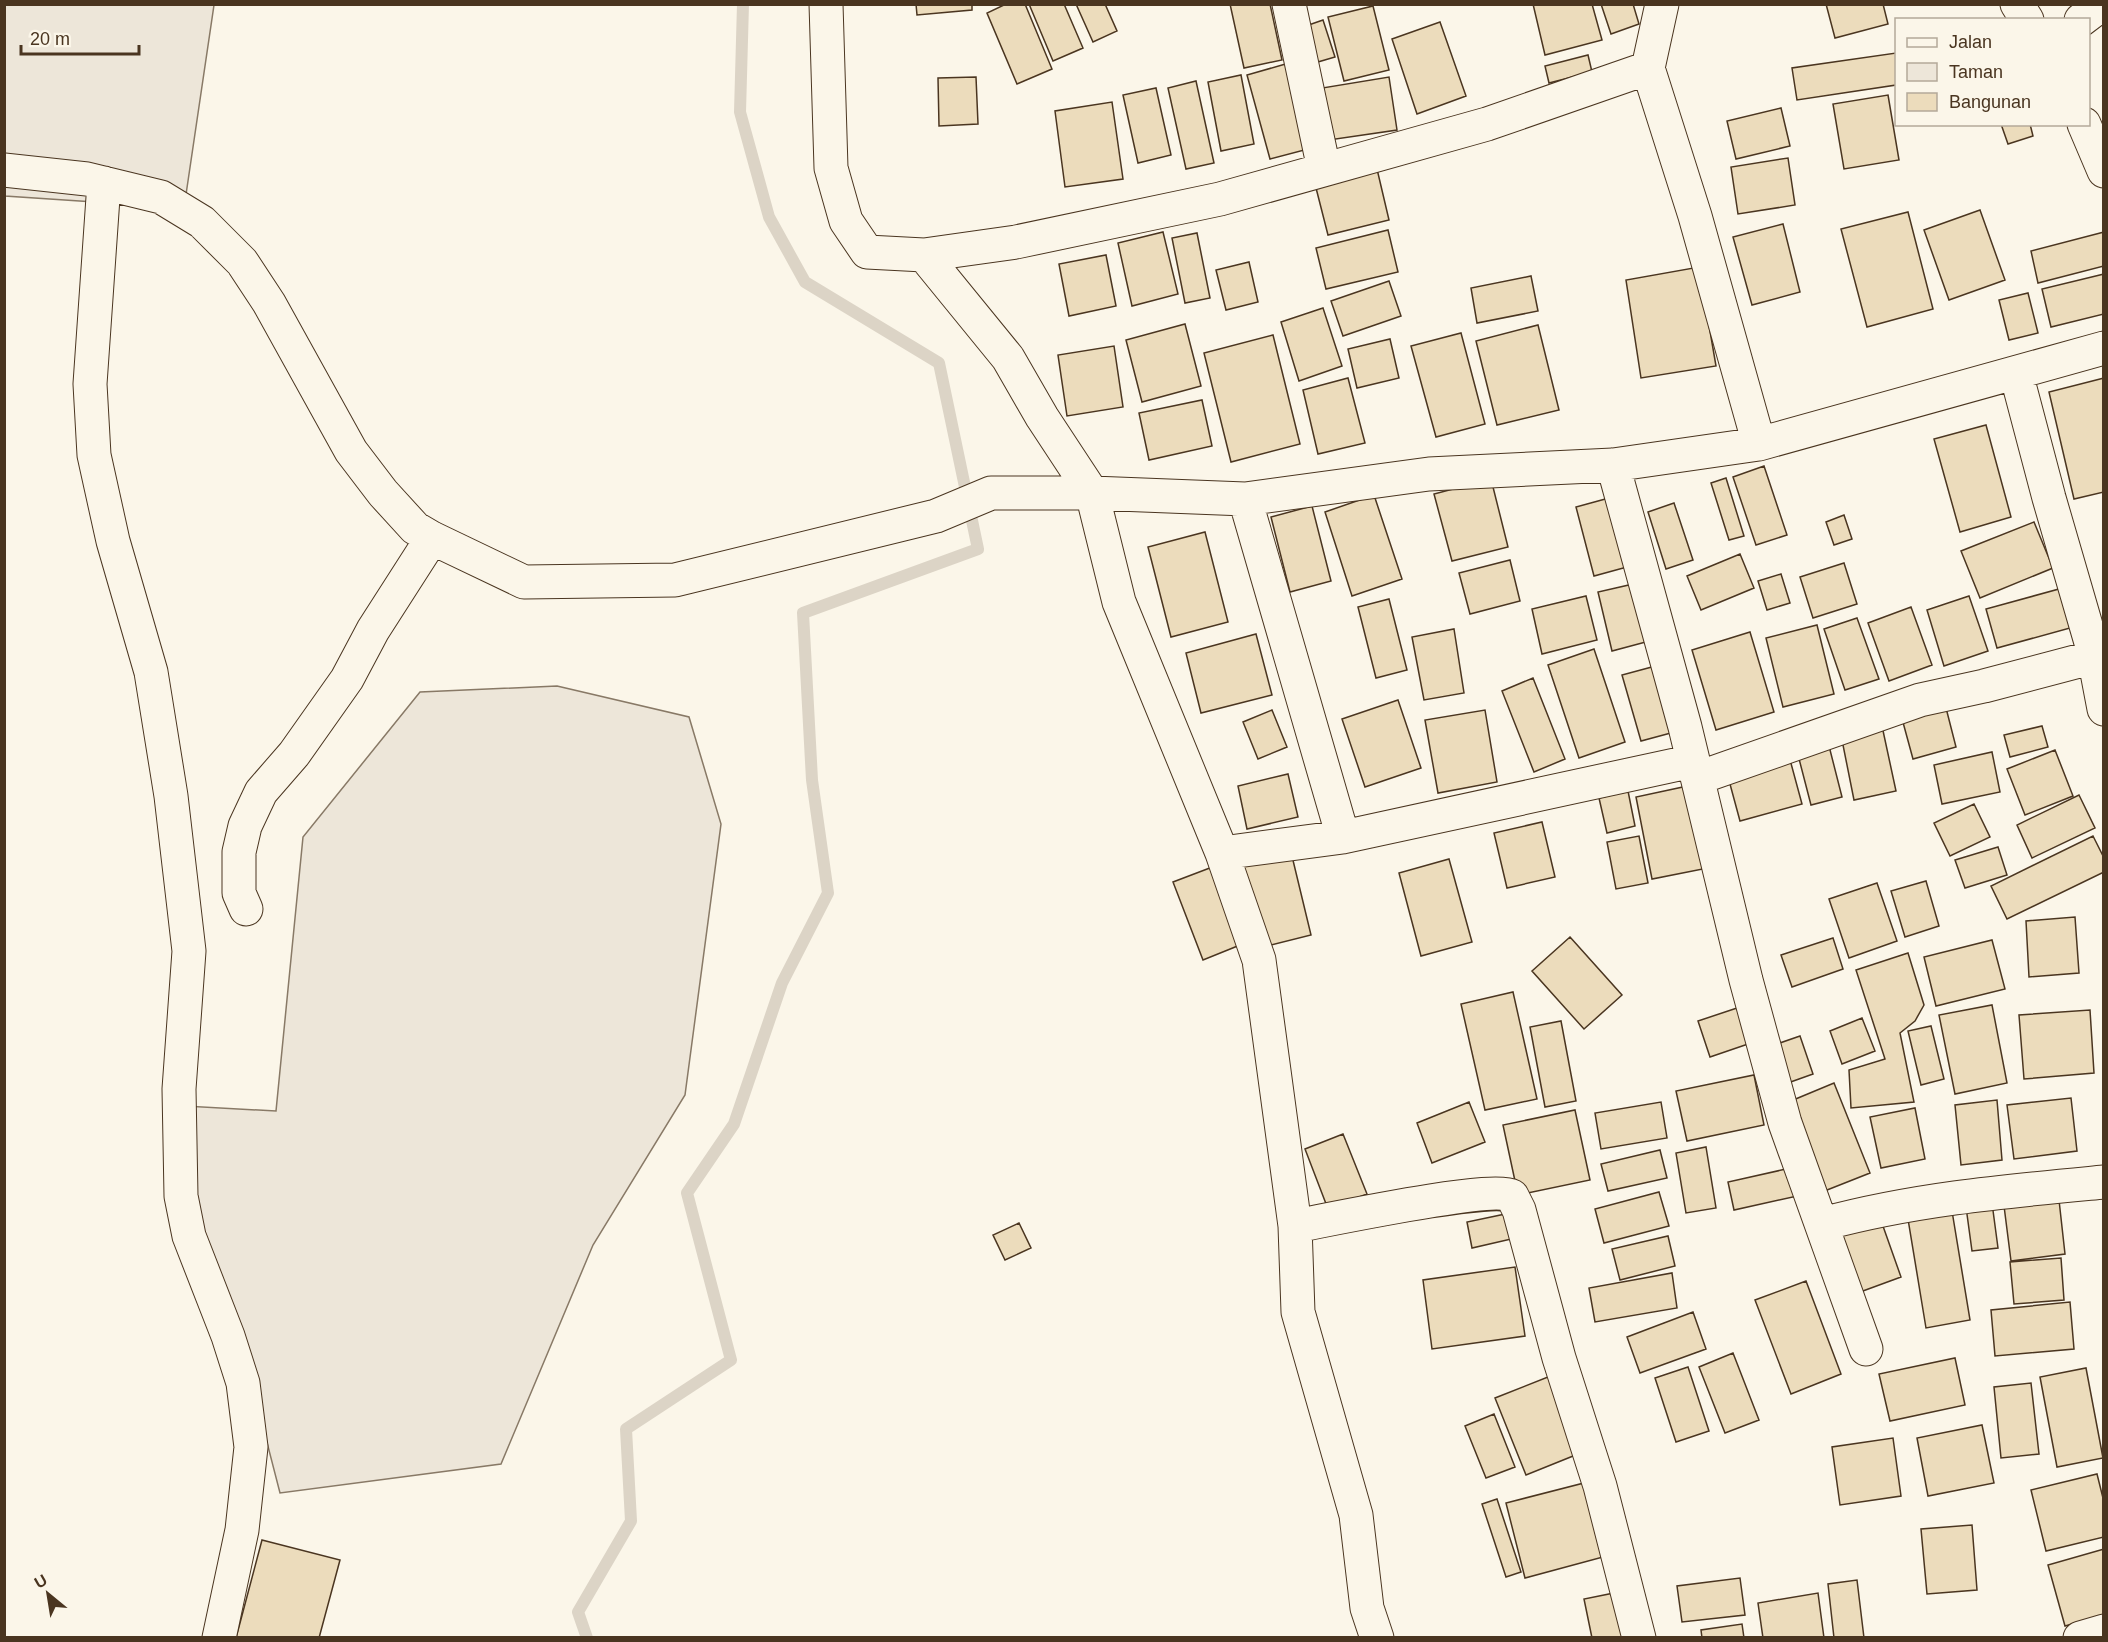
<svg xmlns="http://www.w3.org/2000/svg" width="2108" height="1642" viewBox="0 0 2108 1642" font-family="Helvetica,sans-serif">
<style>
.green{fill:#ede6d9;stroke:#887966;stroke-width:1.5}
.lines{fill:none;stroke-linecap:round;stroke-linejoin:round}
.stream{stroke:#dcd4c6;stroke-width:12}
.building{fill:#ecdcbc;stroke:#4a3520;stroke-width:1.5}
.minor-casing{stroke:#4a3520;stroke-width:35}
.minor{stroke:#fbf6e9;stroke-width:33}
</style>
<rect width="100%" height="100%" fill="#fbf6e9"/>
<path class="green" d="M4 5H214L184 208 5 196Z
M557 686 689 717 721 824 685 1095 593 1245 501 1464 280 1493 236 1322 197 1236 185 1106 276 1111 303 837 420 692Z"/>
<g class="lines">
<path class="stream" d="M587 1638 578 1612 631 1521 626 1429 731 1360 687 1193 734 1124 782 983 828 893 812 780 803 613 978 549 939 363 805 282 769 217 740 112 743 4"/>
</g>
<path class="building" d="M916 4H972V10L917 15Z
M1006 4H1025L1052 69 1017 84 987 13Z
M1029 4H1064L1083 48 1053 61Z
M1076 4H1105L1117 31 1093 42Z
M1230 4H1270L1282 60 1244 68Z
M1533 4H1592L1602 40 1545 55Z
M1601 4H1633L1639 24 1611 34Z
M1826 4H1883L1888 24 1835 38Z
M1373 6 1389 70 1344 81 1328 17Z
M1323 20 1335 57 1311 64 1300 28Z
M1440 22 1466 96 1417 114 1392 39Z
M1896 53V85L1797 100 1792 68Z
M1588 55 1592 72 1549 83 1545 66Z
M1289 63 1312 148 1270 159 1247 75Z
M1241 75 1254 144 1221 151 1208 82Z
M976 77 978 124 939 126 938 78Z
M1389 77 1397 130 1329 140 1322 88Z
M1196 81 1214 163 1186 169 1168 88Z
M1156 88 1171 155 1138 163 1123 95Z
M1888 95 1899 160 1844 169 1833 104Z
M1112 102 1123 179 1065 187 1055 111Z
M1781 108 1790 146 1736 159 1727 121Z
M2001 124H2030L2033 136 2008 144Z
M1788 158 1795 205 1738 214 1731 167Z
M1377 169 1389 220 1328 235 1315 184Z
M1980 210 2005 280 1949 300 1924 230Z
M1908 212 1933 309 1867 327 1841 229Z
M1783 224 1800 292 1752 305 1733 237Z
M1388 230 1398 272 1326 289 1316 248Z
M1163 232 1178 294 1132 306 1118 243Z
M2104 232V266L2038 283 2031 251Z
M1197 233 1210 298 1185 303 1172 238Z
M1106 255 1116 306 1069 316 1059 264Z
M1249 262 1258 302 1226 310 1216 270Z
M1699 267 1716 366 1641 378 1626 280Z
M2104 274V314L2051 327 2042 289Z
M1531 276 1538 311 1477 323 1471 288Z
M1389 281 1401 316 1343 336 1331 301Z
M2028 293 2038 333 2009 340 1999 300Z
M1323 308 1342 366 1299 381 1281 322Z
M1185 324 1201 386 1142 402 1126 340Z
M1538 325 1559 410 1497 425 1476 341Z
M1461 333 1485 424 1436 437 1411 346Z
M1273 335 1300 444 1231 462 1204 353Z
M1390 339 1399 378 1357 388 1348 349Z
M1114 346 1123 407 1067 416 1058 355Z
M1348 378 1365 443 1318 454 1303 390Z
M2104 378V492L2074 499 2049 392Z
M1202 400 1212 446 1149 460 1139 413Z
M1986 425 2011 517 1960 532 1934 439Z
M1764 466 1787 535 1756 545 1733 477Z
M1726 478 1744 536 1729 540 1711 483Z
M1491 479 1508 547 1452 561 1434 494Z
M1374 495 1402 579 1352 596 1325 512Z
M1620 495 1638 564 1594 576 1576 507Z
M1674 503 1693 560 1666 569 1648 512Z
M1312 506 1331 581 1290 592 1271 517Z
M1844 515 1852 539 1834 545 1826 522Z
M2034 522 2053 568 1980 598 1961 551Z
M1205 532 1228 622 1171 637 1148 547Z
M1740 554 1754 588 1701 610 1687 576Z
M1510 560 1520 601 1470 614 1459 573Z
M1844 563 1857 604 1813 618 1800 577Z
M1781 574 1790 603 1767 610 1758 581Z
M1642 582 1657 639 1612 651 1598 592Z
M2059 589 2070 628 1997 648 1986 609Z
M1586 596 1597 640 1542 654 1532 609Z
M1969 596 1988 651 1944 666 1927 610Z
M1389 599 1407 670 1376 678 1358 607Z
M1911 607 1932 665 1889 681 1868 623Z
M1857 618 1879 679 1845 690 1824 629Z
M1817 625 1834 694 1783 707 1766 638Z
M1454 629 1464 693 1424 700 1412 637Z
M1750 632 1774 712 1716 730 1692 650Z
M1256 634 1272 695 1201 713 1186 653Z
M1594 649 1625 742 1579 758 1548 665Z
M1663 664 1682 730 1641 741 1622 675Z
M1533 678 1565 759 1534 772 1502 691Z
M1398 700 1421 768 1365 787 1342 719Z
M1945 704 1956 747 1913 759 1901 715Z
M1272 710 1287 747 1258 759 1243 722Z
M1485 710 1497 782 1438 793 1425 720Z
M1882 726 1896 791 1854 800 1841 735Z
M2042 726 2048 747 2010 757 2004 735Z
M1828 742 1842 797 1811 805 1797 751Z
M2055 750 2073 796 2025 815 2007 769Z
M1992 752 2000 792 1942 804 1934 765Z
M1789 756 1802 804 1740 821 1727 773Z
M1288 774 1298 817 1247 829 1238 786Z
M1697 784 1713 867 1652 879 1636 797Z
M1628 791 1635 826 1607 833 1599 798Z
M2079 795 2095 828 2032 858 2017 825Z
M1974 804 1990 837 1950 856 1934 823Z
M1542 822 1555 877 1507 888 1494 833Z
M1639 836 1648 883 1616 889 1607 842Z
M2093 836 2104 858V872L2007 919 1991 886Z
M1998 847 2007 875 1965 888 1955 860Z
M1291 852 1311 935 1263 947 1242 864Z
M1449 859 1472 942 1421 956 1399 873Z
M1215 866 1245 943 1203 960 1173 882Z
M1926 881 1939 926 1905 937 1891 891Z
M1877 883 1897 941 1849 958 1829 899Z
M2075 917 2079 973 2029 977 2026 921Z
M1570 937 1622 995 1584 1029 1532 971Z
M1833 938 1843 969 1792 987 1781 955Z
M1992 940 2005 989 1936 1006 1924 957Z
M1908 953 1924 1005 1915 1021 1900 1033 1914 1102 1851 1108 1849 1070 1885 1059 1856 970Z
M1513 992 1537 1099 1485 1110 1461 1004Z
M1992 1005 2007 1083 1955 1094 1939 1015Z
M1740 1007 1751 1043 1710 1057 1698 1021Z
M2090 1010 2094 1073 2024 1079 2019 1015Z
M1862 1018 1875 1051 1842 1064 1830 1031Z
M1561 1021 1576 1101 1545 1107 1530 1027Z
M1931 1026 1944 1079 1921 1085 1908 1031Z
M1800 1036 1813 1074 1785 1084 1771 1046Z
M1754 1075 1764 1125 1687 1141 1676 1091Z
M1834 1083 1870 1173 1822 1192 1786 1103Z
M2071 1098 2077 1151 2014 1159 2007 1105Z
M1997 1100 2002 1160 1961 1165 1955 1105Z
M1469 1102 1485 1142 1432 1163 1417 1123Z
M1661 1102 1667 1138 1601 1149 1595 1113Z
M1915 1108 1925 1159 1881 1168 1870 1117Z
M1575 1110 1590 1180 1518 1195 1503 1125Z
M1343 1134 1367 1194 1328 1209 1305 1149Z
M1706 1147 1716 1208 1686 1213 1676 1153Z
M1660 1150 1667 1178 1608 1191 1601 1164Z
M1795 1167 1802 1195 1734 1210 1728 1182Z
M2058 1191 2065 1254 2011 1261 2003 1198Z
M1659 1192 1669 1226 1604 1243 1595 1209Z
M1992 1203 1998 1248 1972 1251 1966 1207Z
M1952 1211 1970 1320 1926 1328 1908 1219Z
M1515 1212 1520 1237 1472 1248 1467 1222Z
M1878 1212 1901 1277 1852 1295 1828 1230Z
M1019 1223 1031 1248 1005 1260 993 1235Z
M1668 1236 1675 1266 1620 1280 1612 1249Z
M2061 1258 2064 1300 2014 1304 2010 1262Z
M1515 1267 1525 1336 1432 1349 1423 1280Z
M1672 1273 1677 1308 1595 1322 1589 1288Z
M1806 1281 1841 1374 1791 1394 1755 1300Z
M2070 1302 2074 1349 1995 1356 1991 1310Z
M1693 1312 1706 1349 1640 1373 1627 1337Z
M1733 1353 1759 1420 1725 1433 1699 1367Z
M1955 1358 1965 1405 1890 1421 1879 1374Z
M1688 1367 1709 1431 1676 1442 1655 1378Z
M2086 1368 2103 1458 2057 1467 2040 1377Z
M1553 1375 1583 1452 1526 1475 1495 1398Z
M2031 1383 2039 1454 2001 1458 1994 1387Z
M1494 1414 1515 1467 1486 1478 1465 1426Z
M1982 1425 1994 1483 1928 1496 1917 1438Z
M1893 1438 1901 1496 1840 1505 1832 1447Z
M2097 1474 2104 1502V1537L2046 1551 2031 1490Z
M1584 1483 1603 1557 1525 1578 1506 1503Z
M1497 1499 1521 1572 1506 1577 1482 1504Z
M1972 1525 1977 1590 1927 1594 1921 1529Z
M262 1540 340 1560 319 1638H236Z
M2104 1549V1615L2065 1626 2048 1565Z
M1740 1578 1745 1615 1682 1622 1677 1586Z
M1857 1580 1864 1638H1834L1828 1584Z
M1619 1592 1628 1638H1592L1584 1599Z
M1818 1593 1824 1638H1763L1758 1603Z
M1742 1624 1744 1638H1702L1701 1630Z"/>
<g class="lines">
<g class="minor-casing">
<path id="minor" d="M826 4 831 168 846 221 867 252 924 255 1008 358 1042 417 1092 493 1119 602 1222 853 1259 960 1295 1226 1298 1312 1356 1515 1367 1608 1377 1638
M1289 4 1324 169
M1662 4 1648 68 1695 216 1759 444
M2017 4 2027 20
M2081 20 2102 4
M2084 124 2104 171
M4 170 87 179 161 197 202 222 242 262 269 303 351 451 383 493 415 528 432 538 524 582 675 580 936 516 991 493H1092L1245 499 1429 474 1613 465 1759 444 2104 348
M104 183 90 384 94 455 113 541 151 672 171 796 189 951 179 1089 181 1196 189 1236 228 1336 243 1383 251 1447 242 1530 219 1638
M924 255 1016 242 1220 199 1487 124 1648 68
M2016 373 2049 498 2092 646 2104 709
M1613 465 1685 727 1746 980 1785 1123 1866 1349
M1245 499 1343 837
M1698 778 1920 700 1984 686 2094 657
M1222 853 1343 837 1693 761
M246 909 239 893V852L245 826 261 792 294 754 347 679 373 630 432 538
M1823 1224C1915 1199 2009 1191 2104 1182
M1295 1226C1328 1220 1492 1185 1512 1196L1519 1210 1559 1358 1600 1486 1639 1638
M2080 1638 2104 1631"/>
</g>
<use href="#minor" class="minor"/>
</g>
<rect width="2108" height="1642" fill="none" stroke="#4a3520" stroke-width="12"/>
<rect x="1895" y="18" width="195" height="108" fill="#fbf6e9" stroke="#b4a999" stroke-width="1.5"/>
<rect x="1907" y="38" width="30" height="9" fill="#fbf6e9" stroke="#b4a999" stroke-width="1.5"/>
<text x="1949" y="48" font-size="18" fill="#4a3520">Jalan</text>
<rect x="1907" y="63" width="30" height="18" fill="#ede6d9" stroke="#b4a999" stroke-width="1.5"/>
<text x="1949" y="78" font-size="18" fill="#4a3520">Taman</text>
<rect x="1907" y="93" width="30" height="18" fill="#ecdcbc" stroke="#b4a999" stroke-width="1.5"/>
<text x="1949" y="108" font-size="18" fill="#4a3520">Bangunan</text>
<g transform="translate(48 1594) rotate(330)" stroke="#fbf6e9" stroke-width="4.5" paint-order="stroke">
<path d="M0-4.5L10 22L0 15L-10 22Z" fill="#4a3520"/>
<text y="-9" font-size="16" font-weight="bold" text-anchor="middle" fill="#4a3520">U</text>
</g>
<path d="M21 45v9h118v-9" fill="none" stroke="#4a3520" stroke-width="3"/>
<text x="30" y="45" font-size="18" fill="#4a3520" stroke="#fbf6e9" stroke-width="4.5" paint-order="stroke">20 m</text>
</svg>
